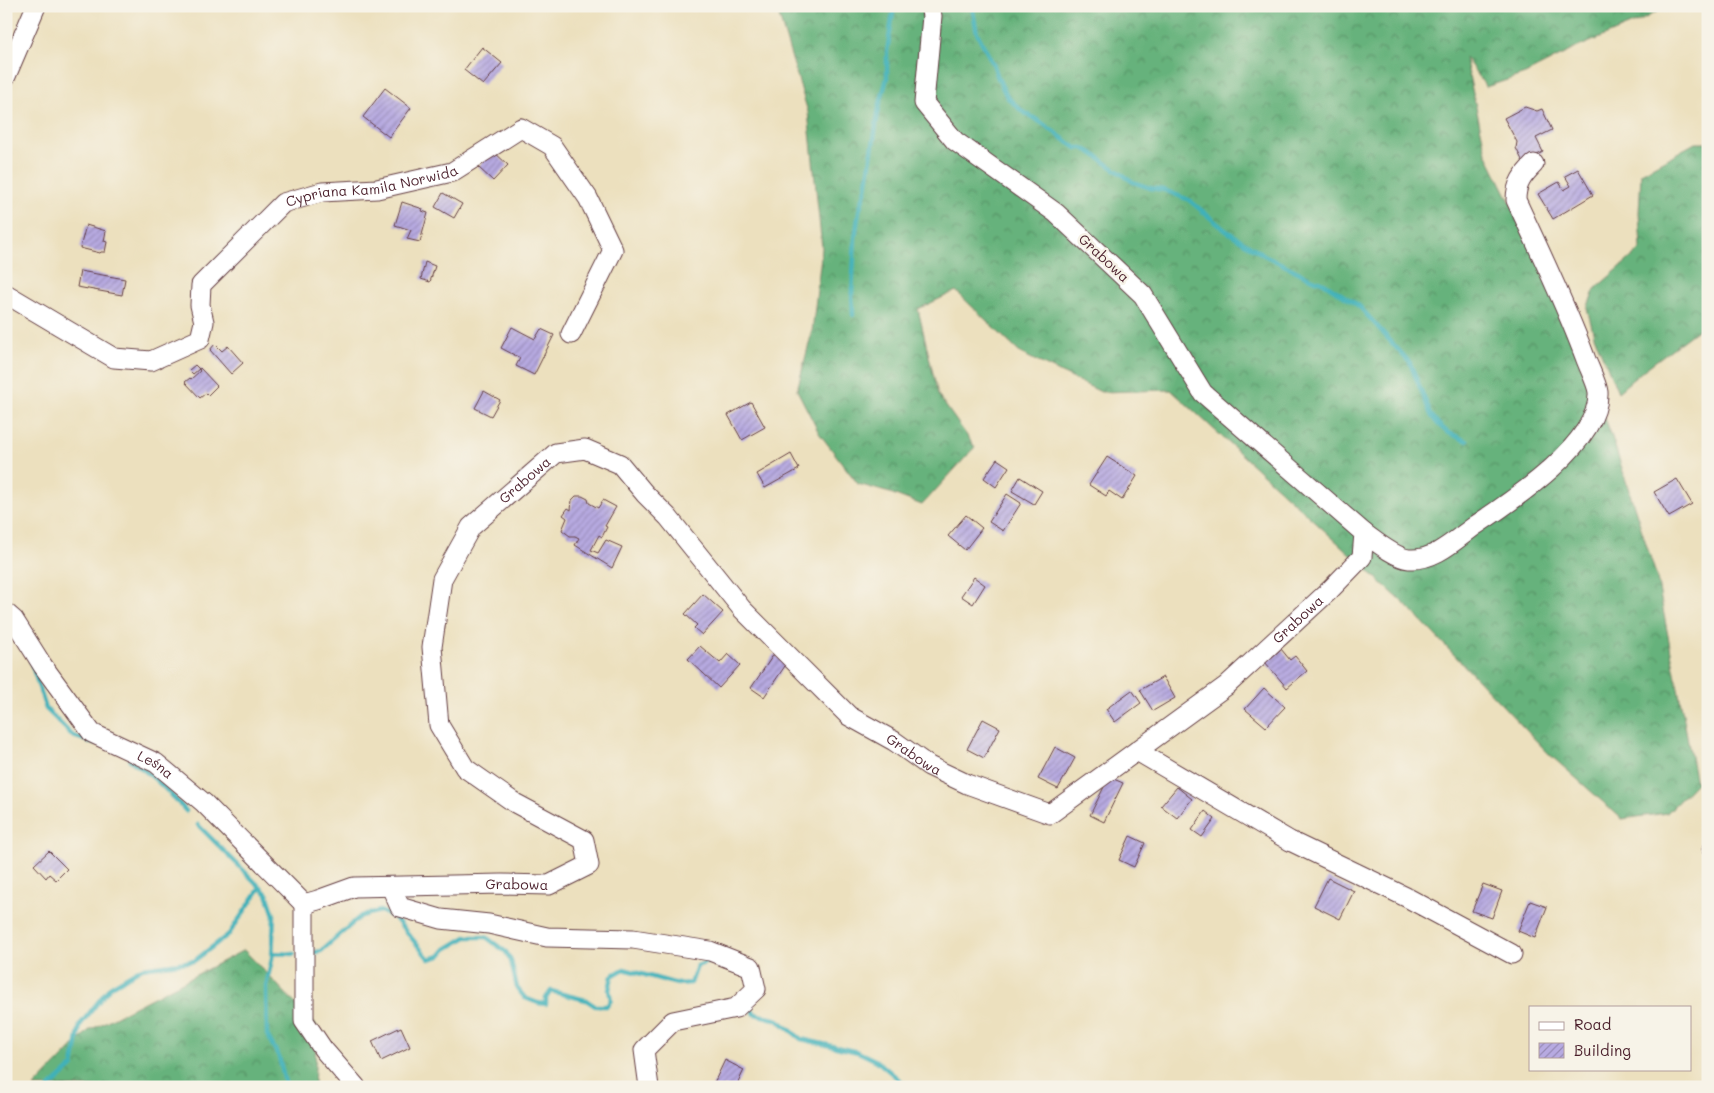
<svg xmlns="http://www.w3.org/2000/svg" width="1714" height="1093" viewBox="0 0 1714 1093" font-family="Mali,sans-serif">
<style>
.forest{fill:url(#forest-crowns);stroke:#586853}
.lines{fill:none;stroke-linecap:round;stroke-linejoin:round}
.stream{stroke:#41b1b9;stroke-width:4.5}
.building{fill:url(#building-hatch)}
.lane-casing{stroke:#623c41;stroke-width:11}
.street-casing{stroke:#623c41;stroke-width:21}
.lane{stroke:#fff;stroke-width:9}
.street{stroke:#fff;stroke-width:19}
.labels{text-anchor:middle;stroke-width:5;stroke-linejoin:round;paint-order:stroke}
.street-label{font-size:14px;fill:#4a1f2b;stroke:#f7f3e8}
</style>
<defs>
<pattern id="forest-crowns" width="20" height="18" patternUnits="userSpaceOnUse" patternTransform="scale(1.25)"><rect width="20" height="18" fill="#66b27b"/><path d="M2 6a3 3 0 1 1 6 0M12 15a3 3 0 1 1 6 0" fill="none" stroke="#569065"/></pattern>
<pattern id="building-hatch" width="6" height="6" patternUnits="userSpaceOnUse" patternTransform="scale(1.25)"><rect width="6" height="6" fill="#b7aae1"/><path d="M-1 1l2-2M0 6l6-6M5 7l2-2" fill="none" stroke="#978ab7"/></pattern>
</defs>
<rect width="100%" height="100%" fill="#f7f3e8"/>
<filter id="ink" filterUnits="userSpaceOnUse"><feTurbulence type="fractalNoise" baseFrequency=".02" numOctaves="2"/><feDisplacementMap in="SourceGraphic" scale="10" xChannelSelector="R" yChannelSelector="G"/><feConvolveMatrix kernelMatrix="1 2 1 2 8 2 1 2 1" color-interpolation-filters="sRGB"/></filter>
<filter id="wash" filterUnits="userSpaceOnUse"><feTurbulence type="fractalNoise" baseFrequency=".0096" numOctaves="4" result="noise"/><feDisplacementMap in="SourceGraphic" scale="20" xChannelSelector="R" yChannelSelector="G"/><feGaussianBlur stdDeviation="1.12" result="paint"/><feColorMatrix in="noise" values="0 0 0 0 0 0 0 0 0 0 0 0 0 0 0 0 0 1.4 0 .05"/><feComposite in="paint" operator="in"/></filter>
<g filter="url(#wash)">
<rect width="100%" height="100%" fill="#ece0be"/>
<path class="forest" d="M776 6H1667L1640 21 1578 47 1525 74 1486 87 1465 57 1486 153 1562 306 1611 434 1657 578 1696 783 1667 813 1622 819 1549 754 1410 609 1171 390 1101 392 1020 353 956 291 918 309 938 395 975 447 922 505 890 493 858 484 819 433 797 390 812 332 822 248 808 112Z
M1695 143H1708V322L1645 369 1618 392 1594 336 1587 308 1595 289 1641 249 1639 213 1641 173Z
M244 950 317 1026 314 1087H34L88 1031Z"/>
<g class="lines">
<path class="stream" d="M972 6 977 33 994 66 998 78 1007 97 1022 111 1042 123 1076 148H1083L1092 153 1133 182 1150 188 1164 190 1189 200 1225 230 1264 255 1308 277 1324 283 1359 306 1410 363 1431 415 1438 424 1447 432 1467 441
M853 315 852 294 855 238 859 211 866 189 879 107 887 78V52L894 6
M31 662 46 709 73 736 94 743
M130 760C152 774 170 792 186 811
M198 825 267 894 274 915 272 959 266 986 267 1035 279 1057 286 1087
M272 953 294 954
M312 953 321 951 361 916 380 911 394 917 429 959 440 956 446 949 466 937H486L506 952 511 961 517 988 525 998 538 1003 546 1004V998L551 991 586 1000 595 1006H607L611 1000 609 990 612 976 624 969 677 984 691 983 697 966 710 961 717 963
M749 1005 755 1014 778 1020 801 1039 858 1052 877 1061 908 1087
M50 1087 73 1066 80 1025 110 987 142 968 194 961 229 934 260 888"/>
</g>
<g id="blocks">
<path class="building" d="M482 47 502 63 483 85 464 70Z
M385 88 411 108 389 137 363 117Z
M1525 107 1537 111 1542 109 1552 130 1536 138 1543 152 1523 162 1516 148 1517 142 1504 118Z
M493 151 508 165 493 181 478 167Z
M1578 169 1593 195 1553 219 1538 194 1559 182 1564 190 1571 186 1565 176Z
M443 193 462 204 454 218 435 207Z
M402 202 423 209 422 211 428 213 420 242 407 239 411 230 395 225Z
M86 225 106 231 104 241 107 242 105 252H101L100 253 80 248Z
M425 262 435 266 430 282 421 279Z
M80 271 125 279 122 295 77 287Z
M512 327 535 339 541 329 554 335 534 375 516 366 520 358 501 348Z
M215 344 222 351 228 346 243 363 231 374 210 350Z
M195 365 199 369 193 374 189 370Z
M200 368 217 386 208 395 206 393 200 398 185 382 190 378 191 379 200 371 199 370Z
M484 391 500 400 491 416 475 408Z
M751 402 765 427 742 440 728 415Z
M791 454 799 469 765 488 757 474Z
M1107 457 1137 476 1122 500 1109 491 1106 496 1089 485Z
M997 459 1009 467 996 487 984 478Z
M1020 477 1042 491 1034 504 1012 491Z
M1677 479 1692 504 1669 517 1654 492Z
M1007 494 1021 503 1003 531 989 522Z
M576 496H582L588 499 589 503 598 508 603 500 616 507 605 526 607 527 602 537 599 535 591 550 598 553 606 540 622 547 612 568 575 545 579 538 575 536H570L562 530 567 518 563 515 568 508 571 510 572 500Z
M966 515 982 528 965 550 948 536Z
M974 577 985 585 973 604 961 596Z
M703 594 723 612 702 635 694 628 697 625 685 614Z
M700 646 720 663 728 654 740 665 719 688 688 659Z
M1281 649 1290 660 1295 656 1307 671 1287 688 1265 662Z
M774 654 787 663 764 697 751 688Z
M1163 677 1175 698 1153 711 1140 690Z
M1264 688 1285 707 1266 727 1245 709Z
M1132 690 1141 703 1115 722 1106 709Z
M983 719 1000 728 984 758 967 749Z
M1055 747 1075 758 1058 789 1038 779Z
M1109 777 1123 783 1104 822 1090 815Z
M1177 787 1192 799 1177 818 1161 806Z
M1205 811 1215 819 1202 837 1192 830Z
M1130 836 1145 843 1134 867 1119 860Z
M49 851 67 869 56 880 49 874 46 878 34 865Z
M1328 878 1354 891 1340 919 1314 906Z
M1483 884 1502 891 1492 918 1472 911Z
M1530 901 1547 907 1535 938 1518 931Z
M401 1027 410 1047 381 1061 372 1041Z
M725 1060 744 1070 736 1087H712Z"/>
</g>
</g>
<g filter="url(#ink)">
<use href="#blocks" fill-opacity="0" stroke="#623c41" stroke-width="1"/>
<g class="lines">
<g class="lane-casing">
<path id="lane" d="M1707 849 1708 850"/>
</g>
<g class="street-casing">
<g id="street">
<path d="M6 76 36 6"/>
<path id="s1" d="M6 294 114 358 151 361 200 339 204 322 200 305 201 285 283 203 322 192 377 189 452 172 521 128 552 146 588 198 613 250 571 334"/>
<path d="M1364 533C1375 541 1396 558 1409 559 1435 561 1456 539 1476 525 1512 501 1601 442 1598 392 1597 383 1588 366 1585 357 1565 303 1540 252 1516 200 1516 183 1523 175 1534 164"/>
<path id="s2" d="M6 613 14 620 43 666 92 733 156 763 204 803 304 904 318 900 354 887 502 884 549 885 589 865 584 840 515 803 465 768 439 725 432 647 442 579 471 527 556 453 585 449 620 464 645 494 668 517 742 609 849 716 894 741 929 766 967 784 1050 814 1226 686 1330 590 1362 557 1364 533 1203 393 1143 295 1056 213 955 141 924 103 932 16 930 6"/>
<path d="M1137 751 1290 841 1406 897 1512 954"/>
<path d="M391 887 400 907 441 919 489 924 547 937 633 939 710 951 751 967 756 989 736 1008 673 1021 644 1050 649 1087"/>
<path d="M304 904V1021L323 1049 356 1087"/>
</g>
</g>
<use href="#lane" class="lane"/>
<use href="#street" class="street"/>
</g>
</g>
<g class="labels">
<g class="street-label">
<text dy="5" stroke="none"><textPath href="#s1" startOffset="478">Cypriana Kamila Norwida</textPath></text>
<text transform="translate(1104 258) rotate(43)" y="5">Grabowa</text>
<text dy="5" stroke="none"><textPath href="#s2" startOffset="1209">Grabowa</textPath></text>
<text dy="5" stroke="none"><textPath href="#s2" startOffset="2199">Grabowa</textPath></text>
<text dy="5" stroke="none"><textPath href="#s2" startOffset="1734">Grabowa</textPath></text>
<text dy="5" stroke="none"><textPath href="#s2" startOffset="219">Leśna</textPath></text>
<text dy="5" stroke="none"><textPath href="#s2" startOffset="639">Grabowa</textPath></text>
</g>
</g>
<rect width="1714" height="1093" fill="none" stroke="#f7f3e8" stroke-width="25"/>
<rect x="1529" y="1006" width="162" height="65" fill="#f7f3e8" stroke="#b29e9c"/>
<rect x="1539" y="1022" width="25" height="8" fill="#ffffff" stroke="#b29e9c"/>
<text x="1574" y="1030" font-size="15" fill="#4a1f2b">Road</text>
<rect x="1539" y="1043" width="25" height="15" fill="url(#building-hatch)" stroke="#b29e9c"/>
<text x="1574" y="1056" font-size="15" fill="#4a1f2b">Building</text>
</svg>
